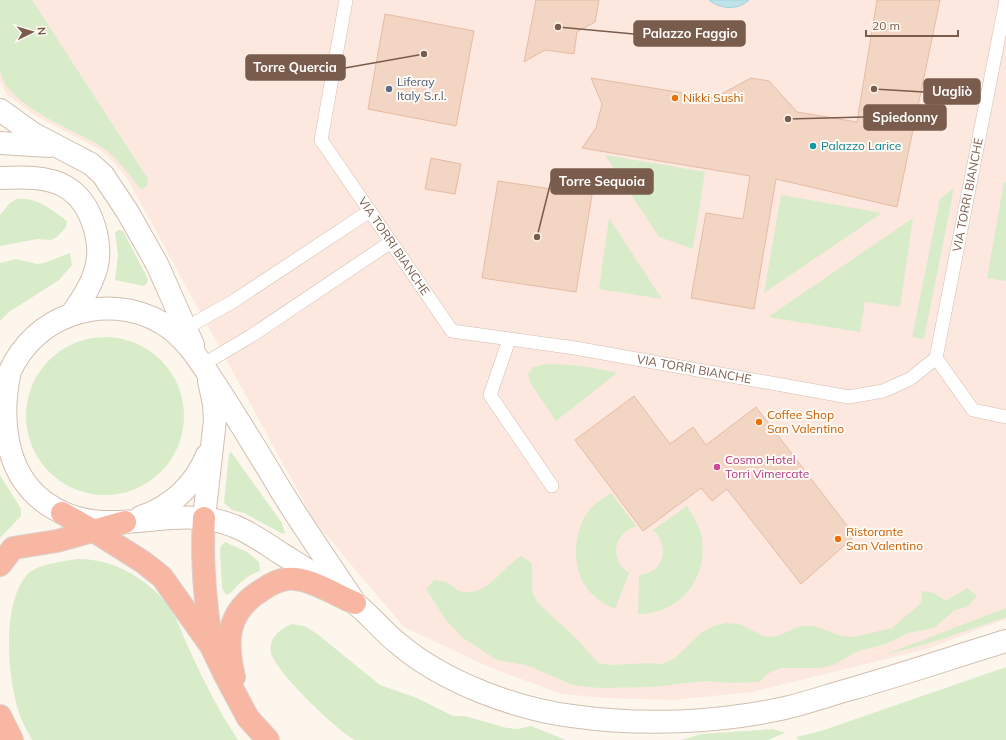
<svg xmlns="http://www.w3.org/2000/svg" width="1006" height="740" viewBox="0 0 1006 740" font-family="Mulish,sans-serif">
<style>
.commercial{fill:#fde8e0}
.green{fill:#d8ecc9}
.water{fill:#bfe3e8;stroke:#a5d3da}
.building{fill:#f3d5c3;stroke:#e6bba3}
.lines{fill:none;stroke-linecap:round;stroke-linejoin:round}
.service-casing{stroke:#d1beb0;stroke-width:14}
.minor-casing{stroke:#d1beb0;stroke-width:24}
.motorway-casing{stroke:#dad1cd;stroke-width:24}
.service{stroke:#fff;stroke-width:13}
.minor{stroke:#fff;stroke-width:22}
.motorway{stroke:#f7b7a3;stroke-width:22}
.service-dot{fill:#5c6f8a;stroke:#fffaf3;stroke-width:1.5}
.food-dot{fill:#e8710a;stroke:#fffaf3;stroke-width:1.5}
.culture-dot{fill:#0f9aa8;stroke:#fffaf3;stroke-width:1.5}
.hotel-dot{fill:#d1479c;stroke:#fffaf3;stroke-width:1.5}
.labels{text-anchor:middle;stroke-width:4;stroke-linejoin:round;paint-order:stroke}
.service-label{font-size:12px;fill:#4e5e75;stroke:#fffaf3;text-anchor:start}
.food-label{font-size:12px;fill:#c56008;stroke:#fffaf3;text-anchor:start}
.culture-label{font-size:12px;fill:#0d838f;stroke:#fffaf3;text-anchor:start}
.street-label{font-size:12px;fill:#7a5c4d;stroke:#fffaf3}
.hotel-label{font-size:12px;fill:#b23c85;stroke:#fffaf3;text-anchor:start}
.leader{fill:none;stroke:#7a5c4d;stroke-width:1.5}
.callout-dot{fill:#7a5c4d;stroke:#fffaf3;stroke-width:1.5}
.callout{fill:#7a5c4d;stroke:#7a5c4d;stroke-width:1.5}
.callout-label{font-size:13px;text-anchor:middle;font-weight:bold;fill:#fff}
</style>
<rect width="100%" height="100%" fill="#fdf6ec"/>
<path class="commercial" d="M0 0H1006V619L927 649 752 692 674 700 605 698 562 694 491 668 404 627 315 522 128 180 114 162 99 149 38 117 7 95 0 81Z"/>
<path class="green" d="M0 0H32L148 179 147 186 141 190C129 175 118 158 102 147 75 130 5 105 0 70 0 49 0 22 0 0Z
M605 155 705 172 693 249 659 237Z
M1004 182H1006V281L987 278Z
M954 188 924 339 912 337 940 199Z
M781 195 882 213 764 293Z
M17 199C37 197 52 210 67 221L66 227 57 237 51 240 37 239 0 246V215L10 203Z
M609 218 662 299 599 289Z
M913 218 900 307 865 302 860 332 768 317Z
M118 230 123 231 148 279 147 283 144 286 115 280 118 255 115 233Z
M70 253 72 265 59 280 9 312 0 321V263L16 259 37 264 44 263Z
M26 416a79 79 0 1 1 158 0a79 79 0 1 1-158 0Z
M546 364C570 364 593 367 617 373L556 421 531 384 528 374 533 367Z
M231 452 282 523 285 534 281 533 244 513 232 510 224 503 229 454Z
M0 475 21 509V516L0 538Z
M611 493 636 526C613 533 609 560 629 573L615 609C603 604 591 596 584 584 571 562 574 527 591 508 596 503 604 498 611 493Z
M687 506C691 514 699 524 701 533 710 576 682 614 638 614L639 575C665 573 670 546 653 530Z
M225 542 247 552 259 562 260 571C252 574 245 578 239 584 234 588 233 593 226 595L222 588 220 550 221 546Z
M521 556 532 563V591L538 603 579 641 598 663 611 665 649 663 662 664 674 659 701 633 713 626 726 623 739 624 766 637 778 636 800 626H814L841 636 854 637 892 628 921 603 922 591 934 593 946 601 967 588 977 596 967 607 955 610 934 628 908 633 883 645 858 651 834 665 820 668H781L769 673 759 682 732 683 705 681 652 687 599 688 573 685 526 665 497 660 463 638 446 620 426 589 434 580C438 581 442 581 446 582 451 584 454 589 459 591 486 599 502 567 521 556Z
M77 559C112 558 146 578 167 604 177 617 182 634 189 649 203 680 219 711 238 740H32C28 733 24 725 21 718 7 682 0 599 30 572 43 563 62 562 77 559Z
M1006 608V617L1004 618 927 644 884 655Z
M292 624 304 626 316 633 380 685 417 698 453 716H465L507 728 518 729 531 726 566 740H355C338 732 275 671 271 653 268 638 280 629 292 624Z
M1006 667V740H799L796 737 821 731Z
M773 729 785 733 768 740H681L701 734Z"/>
<path class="water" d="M709 0H749C738 11 720 9 709 0Z"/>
<path class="building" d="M536 0H599L595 22 577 32 574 54 545 50 524 62Z
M877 0H940L897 207 776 179 754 309 691 298 706 213 743 219 750 176 582 148 596 128 602 104 591 78 714 98 751 78 769 81 797 112 857 122Z
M385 14 474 31 456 126 368 109Z
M431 158 461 164 455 194 425 189Z
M498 181 592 195 576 292 482 278Z
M634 396 670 444 693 427 706 445 756 407 855 536 801 584 727 489 712 501 701 488 643 531 575 440Z"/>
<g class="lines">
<g class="service-casing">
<g id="service">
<path id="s1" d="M346 0 321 140 452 331 575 348 849 397 883 391 910 379 936 358 1006 0"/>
<path d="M186 328 232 302 370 211"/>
<path d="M509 340 490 395 552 486"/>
<path d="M936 358 973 410 1006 417"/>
<path d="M202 365 251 336 391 242"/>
</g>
</g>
<g class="minor-casing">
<path id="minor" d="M0 110 32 133 91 164 103 175 127 211 157 264 193 345
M0 143 50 146
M0 178C21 177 48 176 66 187 93 203 105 247 94 275 89 290 80 302 71 315
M141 517C171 507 195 485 207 455
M204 518 215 420 214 404 209 381
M355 603C330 565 304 528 280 489 260 455 239 421 217 387 201 363 187 338 162 323 135 307 101 304 71 315 44 324 22 345 10 371 0 416 4 471 43 501 103 547 172 500 234 526 252 533 269 546 285 556 309 571 334 586 356 604 372 617 384 633 400 645 444 682 516 709 572 716 641 726 717 723 785 708 807 703 829 695 851 689 903 674 954 657 1006 641"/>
</g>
<g class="motorway-casing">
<path id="motorway" d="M62 513 94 531 143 562 162 577 211 646 225 675 248 718 268 740
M204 518C201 560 205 600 211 641
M0 565 13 548 57 541 125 522
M234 677C225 640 227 611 262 590 269 585 278 580 287 579 309 577 335 595 355 603
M0 716 12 740"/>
</g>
<use href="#service" class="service"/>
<use href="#minor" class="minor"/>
<use href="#motorway" class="motorway"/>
</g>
<circle class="service-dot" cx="389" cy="89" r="4"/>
<g class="food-dot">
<circle cx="675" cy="98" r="4"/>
<circle cx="759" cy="422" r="4"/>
<circle cx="838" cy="539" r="4"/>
</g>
<circle class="culture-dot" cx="813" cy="146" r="4"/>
<circle class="hotel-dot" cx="717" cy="467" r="4"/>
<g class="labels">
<g class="service-label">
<text x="397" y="86">Liferay<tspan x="397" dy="14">Italy S.r.l.</tspan></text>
</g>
<g class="food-label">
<text x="683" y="102">Nikki Sushi</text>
<text x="767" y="419">Coffee Shop<tspan x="767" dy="14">San Valentino</tspan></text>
<text x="846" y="536">Ristorante<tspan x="846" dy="14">San Valentino</tspan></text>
</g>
<g class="culture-label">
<text x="821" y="150">Palazzo Larice</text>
</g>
<g class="street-label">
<text dy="4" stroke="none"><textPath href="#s1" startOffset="1040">VIA TORRI BIANCHE</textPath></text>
<text dy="4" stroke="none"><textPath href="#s1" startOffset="271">VIA TORRI BIANCHE</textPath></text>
<text dy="4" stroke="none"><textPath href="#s1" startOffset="619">VIA TORRI BIANCHE</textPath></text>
</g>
<g class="hotel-label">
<text x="725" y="464">Cosmo Hotel<tspan x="725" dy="14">Torri Vimercate</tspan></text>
</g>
</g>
<path class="leader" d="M558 27L634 34M424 54L345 68M874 89L924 92M788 119L864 117M537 237L551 181"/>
<g class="callout-dot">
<circle cx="558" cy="27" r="4"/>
<circle cx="424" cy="54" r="4"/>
<circle cx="874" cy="89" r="4"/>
<circle cx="788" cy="119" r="4"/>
<circle cx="537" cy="237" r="4"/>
</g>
<g class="callout">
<rect x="634" y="21" width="111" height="25" rx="4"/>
<rect x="246" y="55" width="99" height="25" rx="4"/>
<rect x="924" y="79" width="56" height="25" rx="4"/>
<rect x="864" y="105" width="82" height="25" rx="4"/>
<rect x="551" y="169" width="102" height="25" rx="4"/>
</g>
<g class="callout-label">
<text x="690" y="38">Palazzo Faggio</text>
<text x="295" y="72">Torre Quercia</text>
<text x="952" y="96">Uagliò</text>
<text x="905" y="122">Spiedonny</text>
<text x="602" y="186">Torre Sequoia</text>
</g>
<g transform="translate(32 32) rotate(85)" stroke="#fffaf3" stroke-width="3" paint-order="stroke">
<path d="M0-3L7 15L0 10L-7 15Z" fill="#7a5c4d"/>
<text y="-6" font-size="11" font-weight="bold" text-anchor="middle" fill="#7a5c4d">N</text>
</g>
<path d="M866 30v6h92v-6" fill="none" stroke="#7a5c4d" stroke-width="2"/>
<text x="872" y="30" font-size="12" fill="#7a5c4d" stroke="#fffaf3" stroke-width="3" paint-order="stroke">20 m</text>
</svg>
